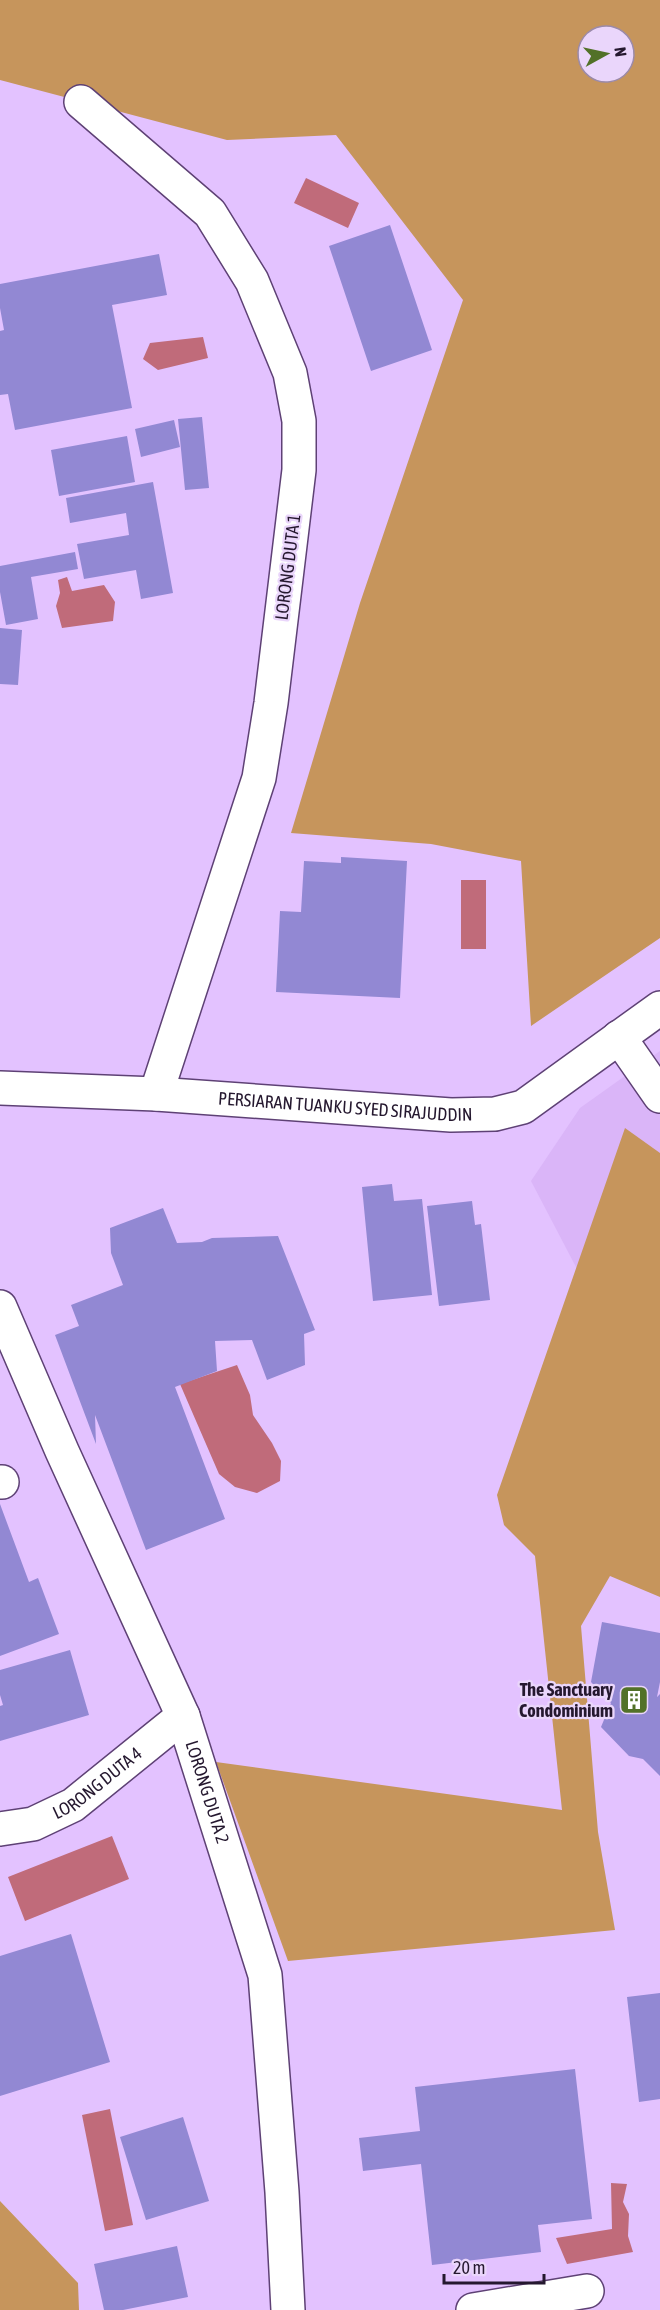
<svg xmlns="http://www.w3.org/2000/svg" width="660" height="2310" viewBox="0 0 660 2310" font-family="'Asap Condensed',sans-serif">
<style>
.built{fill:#dab5f8}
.green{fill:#c6955c;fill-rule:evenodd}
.water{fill:#c06b7a}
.building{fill:#9288d3}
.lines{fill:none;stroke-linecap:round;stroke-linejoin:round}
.minor-casing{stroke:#5e4175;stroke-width:36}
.minor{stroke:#fff;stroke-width:33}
.labels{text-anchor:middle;stroke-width:4.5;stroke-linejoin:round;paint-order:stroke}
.street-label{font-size:18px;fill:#25182f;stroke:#ead6fb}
.poi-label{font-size:18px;font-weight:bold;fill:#25182f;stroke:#ead6fb;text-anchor:end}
</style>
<rect width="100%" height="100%" fill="#e3c2ff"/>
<path class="built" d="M660 1051V1404L644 1397 531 1181 580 1108Z"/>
<path class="green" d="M0 0H660V938L531 1026 521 861 431 844 291 833 360 603 463 300 336 135 227 140 0 80ZM588 36H624V72H588Z
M625 1128 660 1153V1597L610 1576 581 1626 598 1832 615 1930 288 1961 216 1762 562 1810 535 1556 504 1525 497 1495Z
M0 2201 78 2283 79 2310H0Z"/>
<path class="water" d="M306 178 359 203 348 228 294 203Z
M203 337 208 358 158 370 143 359 150 343Z
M67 577 72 591 104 585 115 602 113 621 62 628 56 606 60 593 58 580Z
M461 880H486V949H461Z
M237 1365 250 1395 253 1415 272 1443 281 1461 280 1481 257 1493 235 1487 219 1474 180 1384Z
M112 1836 129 1879 25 1921 8 1877Z
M110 2109 133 2225 105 2231 82 2115Z
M611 2183 627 2184 623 2202 629 2214 628 2236 633 2252 567 2264 556 2238 612 2229Z"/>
<path class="building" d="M390 225 432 350 371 371 329 246Z
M159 254 167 295 112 305 132 408 15 430 8 394 0 395V331L4 330 0 308V284Z
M202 417 209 488 185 490 178 419Z
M174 420 180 447 141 457 135 429Z
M127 436 135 482 59 496 51 450Z
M153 482 173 593 141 599 136 570 84 579 77 544 129 535 126 513 70 523 66 498Z
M75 552 78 569 31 577 38 619 6 625 0 592V566Z
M0 628 22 630 18 685 0 684Z
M341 857 407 861 400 998 276 992 280 911 301 912 304 861 341 863Z
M392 1184 394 1201 422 1199 432 1295 373 1301 362 1187Z
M472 1201 475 1225 481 1224 490 1300 439 1306 427 1206Z
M163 1208 177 1243 202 1242 212 1238 278 1236 315 1330 304 1334 305 1365 267 1380 252 1340 215 1341 217 1371 175 1387 225 1519 146 1550 95 1415 96 1444 55 1335 79 1326 71 1305 123 1285 111 1253 110 1228Z
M0 1504 29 1582 38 1578 59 1634 0 1656Z
M602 1622 660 1633V1682L657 1697 660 1694V1776L643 1759 629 1756 601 1727 611 1703 591 1682Z
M70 1650 89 1715 0 1741V1706L3 1705 0 1695V1670Z
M71 1934 110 2062 0 2096V1956Z
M660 1993V2099L639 2102 627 1997Z
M575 2069 592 2219 538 2225 541 2252 432 2265 421 2164 363 2171 359 2138 420 2131 415 2087Z
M183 2117 209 2201 146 2220 120 2137Z
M177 2246 188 2297 123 2310H104L94 2264Z"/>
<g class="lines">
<g class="minor-casing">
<g id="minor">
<path d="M81 102 210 213 252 281 290 373 299 421V470L271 703 259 778 156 1094"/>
<path d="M619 1037 660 1096"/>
<path id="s1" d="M0 1088 156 1094 451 1115 495 1114 523 1107 660 1008"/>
<path id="s2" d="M0 1307 62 1451 183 1716 265 1975 282 2192 288 2310"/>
<path d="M0 1482H2"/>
<path id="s3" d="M0 1829 33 1824 73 1805 183 1716"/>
<path d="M473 2310 587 2291"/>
</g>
</g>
<use href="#minor" class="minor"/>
</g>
<defs>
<g id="building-square" transform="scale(1.5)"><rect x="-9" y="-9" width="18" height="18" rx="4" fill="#527128" stroke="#ead6fb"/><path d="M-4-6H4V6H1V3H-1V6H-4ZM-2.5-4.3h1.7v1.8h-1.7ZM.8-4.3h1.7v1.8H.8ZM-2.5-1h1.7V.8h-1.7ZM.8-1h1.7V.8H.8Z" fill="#fff"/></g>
</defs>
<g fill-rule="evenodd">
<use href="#building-square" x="634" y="1700"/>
</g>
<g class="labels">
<g class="street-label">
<text transform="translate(288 567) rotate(-83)" y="6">LORONG DUTA 1</text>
<text dy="6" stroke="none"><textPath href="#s1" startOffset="346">PERSIARAN TUANKU SYED SIRAJUDDIN</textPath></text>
<text dy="6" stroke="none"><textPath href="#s3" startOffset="110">LORONG DUTA 4</textPath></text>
<text dy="6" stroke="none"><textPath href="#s2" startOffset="528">LORONG DUTA 2</textPath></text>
</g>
<g class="poi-label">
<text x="613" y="1696">The Sanctuary<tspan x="613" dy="21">Condominium</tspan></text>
</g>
</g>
<g transform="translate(606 54) rotate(82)"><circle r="28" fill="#ead6fb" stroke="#9b8aa9" stroke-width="1.5"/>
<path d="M0-4.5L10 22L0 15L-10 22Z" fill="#527128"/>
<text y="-9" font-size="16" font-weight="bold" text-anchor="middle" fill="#25182f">N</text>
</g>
<path d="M444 2274v9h100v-9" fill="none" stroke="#25182f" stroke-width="3"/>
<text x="453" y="2274" font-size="18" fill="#25182f" stroke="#ead6fb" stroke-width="4.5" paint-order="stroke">20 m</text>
</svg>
